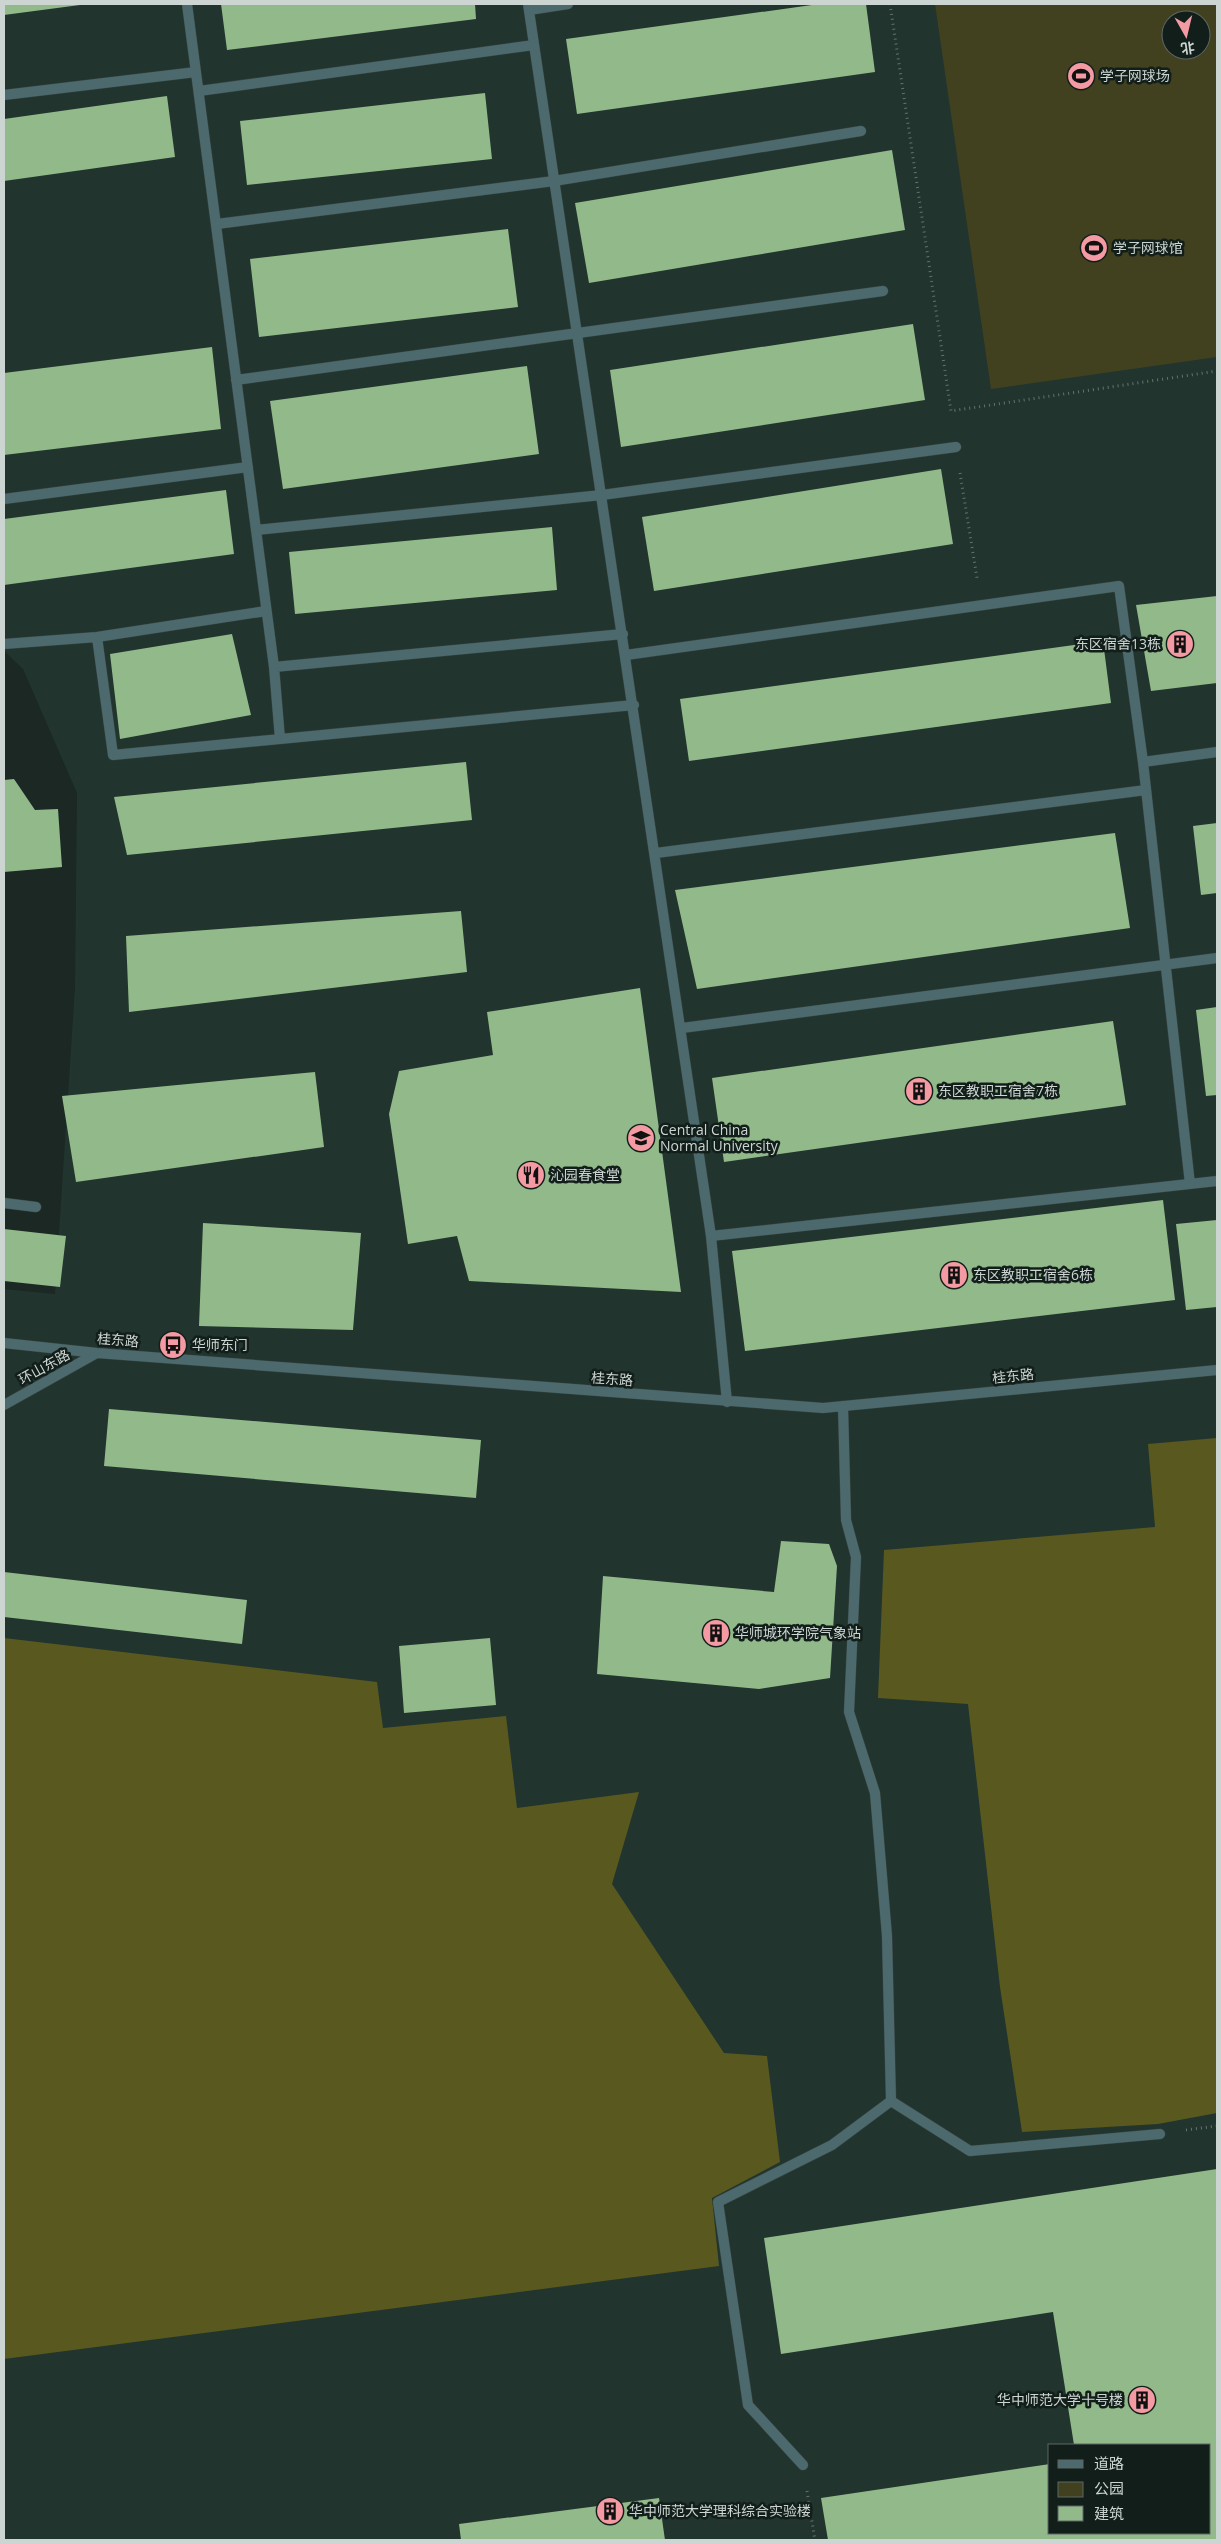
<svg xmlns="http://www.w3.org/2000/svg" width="1221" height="2544" viewBox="0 0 1221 2544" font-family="'Open Sans','Noto Sans SC',sans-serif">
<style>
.built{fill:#21342e;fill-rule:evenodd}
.green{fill:#414120;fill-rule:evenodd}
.forest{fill:#59591f}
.building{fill:#92b98a}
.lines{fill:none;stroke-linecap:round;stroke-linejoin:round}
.service-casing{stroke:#37443f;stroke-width:11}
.minor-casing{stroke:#37443f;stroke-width:11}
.path{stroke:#67726e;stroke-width:3;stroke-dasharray:1 4;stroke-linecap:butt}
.service{stroke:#4c6a6e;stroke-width:10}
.minor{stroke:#4c6a6e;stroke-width:10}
.labels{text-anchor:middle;stroke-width:5;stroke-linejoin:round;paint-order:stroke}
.poi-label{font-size:14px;fill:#cdd5d2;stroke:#121e1a;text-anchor:start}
.street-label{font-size:14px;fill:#cdd5d2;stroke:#121e1a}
</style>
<rect width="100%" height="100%" fill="#1b2823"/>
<path class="built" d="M4 4H1217V2540H4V1289L55 1294 75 987 77 793 23 669 4 651ZM1171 20H1201V50H1171ZM1050 2445H1210V2533H1050Z"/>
<path class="green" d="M935 4H1217V357L991 389ZM1171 20H1201V50H1171Z"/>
<path class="forest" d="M1217 1438V2113L1158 2124 1022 2132 1000 1987 968 1704 878 1698 884 1550 1155 1527 1148 1444Z
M4 1638 377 1682 383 1728 506 1716 517 1808 639 1792 612 1884 724 2053 767 2056 780 2162 712 2198 719 2266 4 2359Z"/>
<path class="building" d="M4 4H80V5L4 15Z
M221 4H475L476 19 227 50Z
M819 4H866L875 72 577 114 566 39Z
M485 93 492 159 247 185 240 121Z
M167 96 175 157 4 181V119Z
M892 150 905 230 589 283 575 203Z
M508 229 518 307 259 337 250 259Z
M913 324 925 400 621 447 610 370Z
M212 347 221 429 4 455V373Z
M527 366 539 454 283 489 270 401Z
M941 469 953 544 654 591 642 517Z
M226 490 234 554 4 585V519Z
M552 527 557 590 295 614 289 552Z
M1217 596V683L1151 691 1136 605Z
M232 634 251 715 120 739 110 654Z
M1103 641 1111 703 689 761 680 699Z
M466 762 472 820 127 855 114 797Z
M14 779 35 810 58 809 62 867 4 872V780Z
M1217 823V893L1201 895 1193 826Z
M1115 833 1130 928 697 989 675 890Z
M461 911 467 972 129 1012 126 936Z
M640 988 681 1292 469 1281 457 1236 408 1244 389 1114 399 1071 493 1055 487 1012Z
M1217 1007V1095L1206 1096 1196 1010Z
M1113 1021 1126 1105 724 1162 712 1078Z
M315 1072 324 1147 76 1182 62 1096Z
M1163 1200 1175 1300 745 1351 732 1251Z
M1217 1220V1307L1186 1310 1176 1224Z
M203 1223 361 1233 353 1330 199 1326Z
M4 1229 66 1236 60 1287 4 1281Z
M109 1409 481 1440 476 1498 104 1466Z
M781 1541 829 1544 837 1566 830 1678 759 1689 597 1674 603 1576 774 1592Z
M4 1572 247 1600 242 1644 4 1617Z
M490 1638 496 1705 404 1713 399 1646Z
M1217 2169V2540H828L821 2498 1050 2464V2533H1210V2445H1074L1053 2312 781 2354 764 2238Z
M659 2498 665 2540H461L459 2524Z"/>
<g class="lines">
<g class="service-casing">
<path id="service" d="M4 1203 36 1207"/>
</g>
<g class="minor-casing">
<path id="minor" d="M187 4 274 667 280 739
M528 4 711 1236 727 1402
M529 10 568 4
M199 91 534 45
M4 95 196 72
M217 224 554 181 861 131
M236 380 883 291
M4 499 248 467
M256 530 602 495 956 447
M97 637 113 755 634 705
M4 644 97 637 266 611
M626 655 1119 586 1143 762 1190 1184
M274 667 623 634
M1143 762 1217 752
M656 853 1146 790
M682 1028 1217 958
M711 1236 1217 1181
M4 1343 97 1353 823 1408 1217 1370
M4 1405 97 1353
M891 2101 970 2151 1160 2134
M803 2465 748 2405 718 2202 832 2145 891 2101 887 1936 875 1793 849 1712 856 1557 846 1520 843 1406"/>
</g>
<path class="path" d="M890 4 951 411 1217 371
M960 473 977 578
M1186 2130 1217 2126
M807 2491 815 2540"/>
<use href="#service" class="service"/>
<use href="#minor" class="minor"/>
</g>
<defs>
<g id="stadium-disc" transform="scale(1.4375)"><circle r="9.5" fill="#f49aa3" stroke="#121e1a"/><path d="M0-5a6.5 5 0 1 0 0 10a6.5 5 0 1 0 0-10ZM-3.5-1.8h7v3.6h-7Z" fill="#111"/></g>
<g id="building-disc" transform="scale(1.4375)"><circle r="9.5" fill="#f49aa3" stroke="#121e1a"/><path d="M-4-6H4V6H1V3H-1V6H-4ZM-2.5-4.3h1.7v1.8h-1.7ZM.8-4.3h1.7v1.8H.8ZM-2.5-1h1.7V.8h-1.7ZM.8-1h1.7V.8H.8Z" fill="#111"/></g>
<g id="university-disc" transform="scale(1.4375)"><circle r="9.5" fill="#f49aa3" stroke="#121e1a"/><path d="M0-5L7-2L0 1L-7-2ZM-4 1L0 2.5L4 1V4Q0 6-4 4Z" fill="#111"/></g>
<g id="restaurant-disc" transform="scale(1.4375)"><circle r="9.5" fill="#f49aa3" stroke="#121e1a"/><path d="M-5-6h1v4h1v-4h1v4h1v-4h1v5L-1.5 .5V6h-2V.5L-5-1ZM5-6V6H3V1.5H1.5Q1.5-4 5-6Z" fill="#111"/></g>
<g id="bus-disc" transform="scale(1.4375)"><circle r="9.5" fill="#f49aa3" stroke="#121e1a"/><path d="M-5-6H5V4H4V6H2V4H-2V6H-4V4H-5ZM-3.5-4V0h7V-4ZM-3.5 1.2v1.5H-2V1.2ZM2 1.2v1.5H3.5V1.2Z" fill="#111"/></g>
</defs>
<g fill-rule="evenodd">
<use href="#stadium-disc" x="1081" y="76"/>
<use href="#stadium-disc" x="1094" y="248"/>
<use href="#building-disc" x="1180" y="644"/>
<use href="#building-disc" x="919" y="1091"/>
<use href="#university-disc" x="641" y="1138"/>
<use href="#restaurant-disc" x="531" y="1175"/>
<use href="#building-disc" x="954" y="1275"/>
<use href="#bus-disc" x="173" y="1345"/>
<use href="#building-disc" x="716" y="1633"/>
<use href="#building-disc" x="1142" y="2400"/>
<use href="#building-disc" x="610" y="2511"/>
</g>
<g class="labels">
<g class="poi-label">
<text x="1100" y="81">学子网球场</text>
<text x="1113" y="253">学子网球馆</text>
<text x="1161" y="649" text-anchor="end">东区宿舍13栋</text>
<text x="938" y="1096">东区教职工宿舍7栋</text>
<text x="660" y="1135">Central China<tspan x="660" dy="16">Normal University</tspan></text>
<text x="550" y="1180">沁园春食堂</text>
<text x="973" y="1280">东区教职工宿舍6栋</text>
<text x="192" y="1350">华师东门</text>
<text x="735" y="1638">华师城环学院气象站</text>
<text x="1123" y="2405" text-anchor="end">华中师范大学十号楼</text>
<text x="629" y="2516">华中师范大学理科综合实验楼</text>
</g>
<g class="street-label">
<text transform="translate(118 1340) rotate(5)" y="5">桂东路</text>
<text transform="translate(44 1367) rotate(-29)" y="5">环山东路</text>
<text transform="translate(1013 1376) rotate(-6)" y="5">桂东路</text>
<text transform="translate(612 1379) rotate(4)" y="5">桂东路</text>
</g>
</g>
<rect width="1221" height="2544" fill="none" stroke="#cdd5d2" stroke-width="10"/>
<rect x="1048" y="2444" width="162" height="90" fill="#121e1a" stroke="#5d6764"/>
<rect x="1058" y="2460" width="25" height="8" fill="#4c6a6e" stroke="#5d6764"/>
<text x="1094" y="2469" font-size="15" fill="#cdd5d2">道路</text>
<rect x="1058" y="2482" width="25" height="15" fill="#414120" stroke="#5d6764"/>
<text x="1094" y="2494" font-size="15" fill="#cdd5d2">公园</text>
<rect x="1058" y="2506" width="25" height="15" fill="#92b98a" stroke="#5d6764"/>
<text x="1094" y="2519" font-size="15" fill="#cdd5d2">建筑</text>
<g transform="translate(1186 35) rotate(172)"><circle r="24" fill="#121e1a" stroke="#5d6764"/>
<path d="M0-4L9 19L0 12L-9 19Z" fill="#f49aa3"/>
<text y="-8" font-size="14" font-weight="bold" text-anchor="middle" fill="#cdd5d2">北</text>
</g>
</svg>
